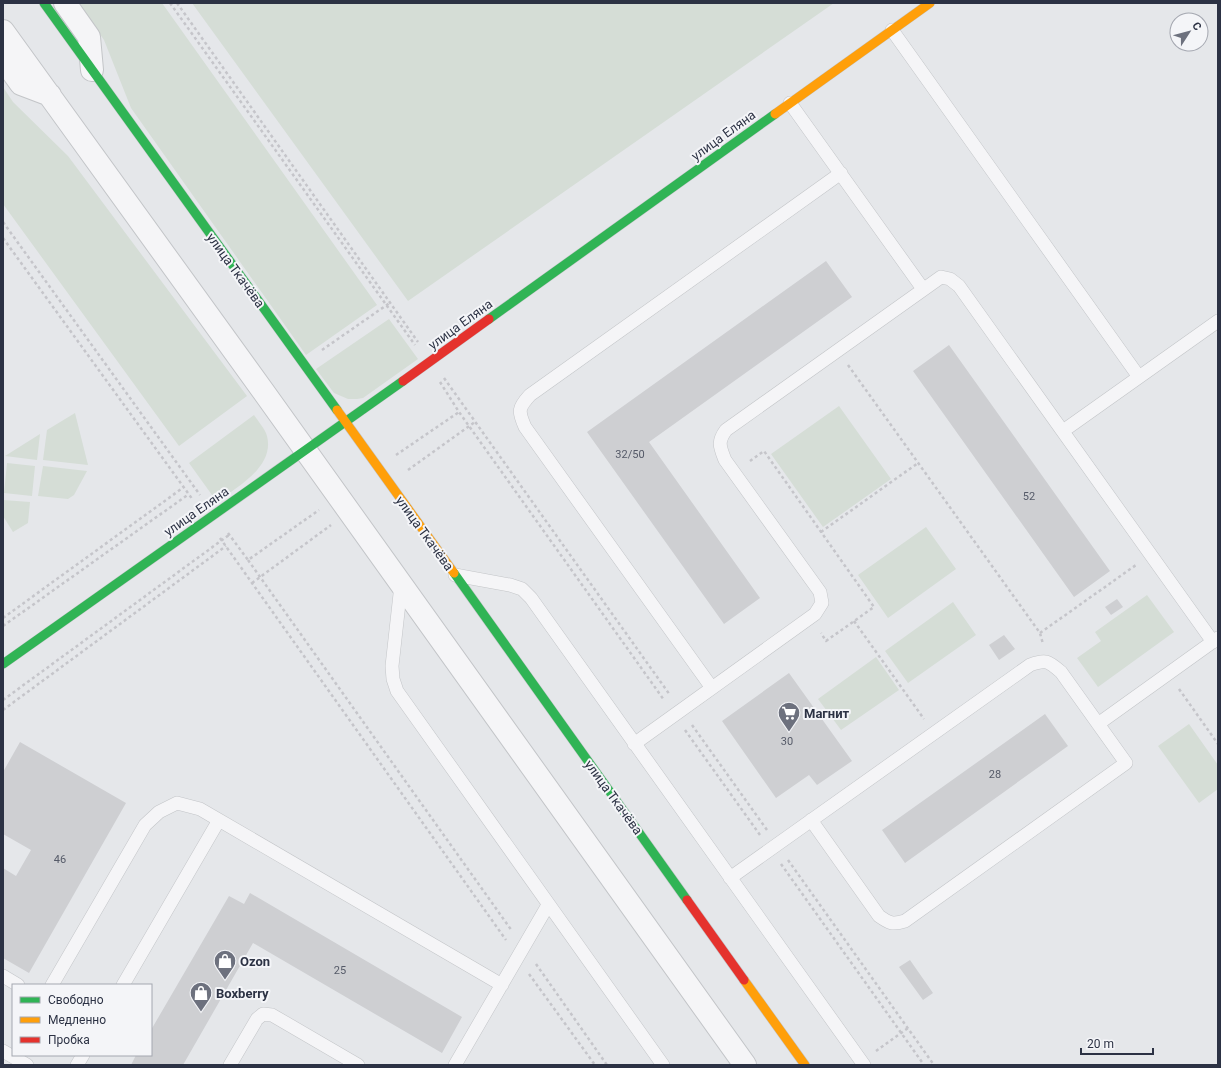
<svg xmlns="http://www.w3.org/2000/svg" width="1221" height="1068" viewBox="0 0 1221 1068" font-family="Roboto,sans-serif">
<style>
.green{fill:#d5ddd6}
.building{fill:#cecfd2}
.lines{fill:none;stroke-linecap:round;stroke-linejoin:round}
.lane-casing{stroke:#c3c5c8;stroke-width:14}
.street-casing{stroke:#c3c5c8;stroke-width:24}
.fast-casing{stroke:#c3c5c8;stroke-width:10}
.slow-casing{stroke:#c3c5c8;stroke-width:10}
.jam-casing{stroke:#c3c5c8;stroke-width:10}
.path{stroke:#c5c5ca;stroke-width:2.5;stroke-dasharray:3 3;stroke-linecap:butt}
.lane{stroke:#f5f5f7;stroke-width:13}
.street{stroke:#f5f5f7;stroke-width:22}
.fast{stroke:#30b455;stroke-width:9}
.slow{stroke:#ff9f0a;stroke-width:9}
.jam{stroke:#e5322d;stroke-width:9}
.labels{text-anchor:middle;stroke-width:4;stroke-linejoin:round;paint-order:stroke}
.number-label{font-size:11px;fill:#555a68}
.street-label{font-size:13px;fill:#2c3244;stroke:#f4f5f8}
.poi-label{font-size:13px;font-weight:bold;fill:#2c3244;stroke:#f4f5f8;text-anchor:start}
</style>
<rect width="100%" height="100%" fill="#e5e7ea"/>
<path class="green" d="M78 3H162L377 305 306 355 131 108 104 40Z
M192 3H834L408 301Z
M3 87 13 102 68 156 247 396 179 446 3 204Z
M389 319 418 359 363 398 357 399H348L334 393 316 369Z
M839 406 891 479 823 527 771 454Z
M75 413 88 465 43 460 47 430Z
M254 415C258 421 265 429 267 436 275 467 237 487 217 502L189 463Z
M40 434 37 460 5 456Z
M7 463 35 466 32 496 4 493Z
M43 466 87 471 74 495 68 499 38 496Z
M3 500 30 502 28 523 13 532 3 516Z
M926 527 956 569 888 618 858 575Z
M1147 595 1174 632 1098 687 1077 658 1101 641 1095 632Z
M953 602 976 635 908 683 885 651Z
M876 657 899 690 841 730 818 699Z
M1189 724 1218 765V789L1199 803 1158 746Z"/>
<path class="building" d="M826 261 852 297 649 442 760 598 724 624 587 432Z
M949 345 1110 571 1074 597 913 371Z
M1117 599 1123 607 1111 615 1105 607Z
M1004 635 1015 649 999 660 989 645Z
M789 673 852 761 817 785 809 775 776 798 722 721Z
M1045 714 1068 746 905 863 882 830Z
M20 742 126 803 29 973 3 958V868L16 876 31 850 3 834V772Z
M250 893 462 1017 442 1053 253 943 183 1065H131L136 1055H151V1030L229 896 244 904Z
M910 960 933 993 923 1000 899 967Z"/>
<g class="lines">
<g class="lane-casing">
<path id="lane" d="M892 30 1139 377
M790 103 923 289
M1063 431 1218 321
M455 575 510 585 522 589 531 598 864 1065
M401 585 392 666 393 679 397 691 663 1065
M712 688 525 427C518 411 518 408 530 395L841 173
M1098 724 1218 638
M634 744 815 614 822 603 820 592 725 460C720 447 717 442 726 430L941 277 950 279 959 286 1213 642
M730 878 1030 665C1046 659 1048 661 1061 672L1126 763 905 921C892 925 889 923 879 916L811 820
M3 976 18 985
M52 985 145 825 159 812 177 803 200 809 502 985
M123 985 219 820
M3 1051 27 1065
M77 1065 83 1055
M230 1065 257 1019 263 1014 272 1015 358 1065
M455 1065 548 905"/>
</g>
<g class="street-casing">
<path id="street" d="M65 3 89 37 92 70
M3 31 263 391 745 1065
M3 59 21 84 50 95"/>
</g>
<g class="fast-casing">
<path id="fast" d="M44 3 337 410
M489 319 775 114
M454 573 687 900
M3 664 403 381"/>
</g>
<g class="slow-casing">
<path id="slow" d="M775 114 930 3
M337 410 454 573
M744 980 805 1065"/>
</g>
<g class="jam-casing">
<path id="jam" d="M403 381 489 319
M687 900 744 980"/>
</g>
<path class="path" d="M170 3 415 345
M177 3 418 342
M3 222 200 495
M3 238 193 500
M322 350 391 302
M848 365 1040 633 1043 644
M444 378 670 695
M440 382 459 412 664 700
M396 455 459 412
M750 461 764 451 874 607 826 641 821 633
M408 470 475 422
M821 532 918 463
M228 533 248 560 319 510
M220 538 506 940
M248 560 512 931
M252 583 331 525
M3 618 184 487
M854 621 924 719
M3 626 189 494
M1040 633 1136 565
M1179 689 1218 744
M3 700 229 535
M3 710 226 546
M692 725 767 830
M685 730 760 835
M788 860 934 1065
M781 864 924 1065
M536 964 607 1065
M529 974 595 1065
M876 1051 908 1028"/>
<use href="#lane" class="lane"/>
<use href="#street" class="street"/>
<use href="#fast" class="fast"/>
<use href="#slow" class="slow"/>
<use href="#jam" class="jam"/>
</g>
<defs>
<g id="supermarket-pin" transform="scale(1.15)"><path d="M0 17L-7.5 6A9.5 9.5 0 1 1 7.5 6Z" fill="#6d717e" stroke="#f4f5f8"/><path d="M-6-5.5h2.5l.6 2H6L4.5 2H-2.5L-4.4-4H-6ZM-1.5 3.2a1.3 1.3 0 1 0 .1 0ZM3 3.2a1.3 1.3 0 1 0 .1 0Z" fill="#fff"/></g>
<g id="shop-pin" transform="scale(1.15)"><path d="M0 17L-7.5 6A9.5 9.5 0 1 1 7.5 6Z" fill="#6d717e" stroke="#f4f5f8"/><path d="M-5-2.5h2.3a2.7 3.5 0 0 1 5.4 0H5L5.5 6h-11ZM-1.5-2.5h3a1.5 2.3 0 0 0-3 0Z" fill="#fff"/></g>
</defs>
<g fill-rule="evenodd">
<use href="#supermarket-pin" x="789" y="713"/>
<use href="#shop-pin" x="225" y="961"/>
<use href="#shop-pin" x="201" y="993"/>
</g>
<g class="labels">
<g class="number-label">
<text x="630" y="458">32/50</text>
<text x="1029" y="500">52</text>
<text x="787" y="745">30</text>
<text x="995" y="778">28</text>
<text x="60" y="863">46</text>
<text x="340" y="974">25</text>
</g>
<g class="street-label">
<text transform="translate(723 135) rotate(-36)" y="5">улица Еляна</text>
<text transform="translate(236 270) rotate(54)" y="5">улица Ткачёва</text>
<text transform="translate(460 324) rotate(-36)" y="5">улица Еляна</text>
<text transform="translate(196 511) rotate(-35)" y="5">улица Еляна</text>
<text transform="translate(425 533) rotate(54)" y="5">улица Ткачёва</text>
<text transform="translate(614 797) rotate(54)" y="5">улица Ткачёва</text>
</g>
<g class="poi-label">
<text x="804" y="718">Магнит</text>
<text x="240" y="966">Ozon</text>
<text x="216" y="998">Boxberry</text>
</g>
</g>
<rect width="1221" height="1068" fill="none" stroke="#2c3244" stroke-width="8"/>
<rect x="12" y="984" width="140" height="72" fill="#f4f5f8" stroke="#a4a7b0"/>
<rect x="20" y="997" width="20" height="6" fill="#30b455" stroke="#a4a7b0"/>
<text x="48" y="1004" font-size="12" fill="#2c3244">Свободно</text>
<rect x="20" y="1017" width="20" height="6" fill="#ff9f0a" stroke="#a4a7b0"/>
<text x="48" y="1024" font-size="12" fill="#2c3244">Медленно</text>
<rect x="20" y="1037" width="20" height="6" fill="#e5322d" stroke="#a4a7b0"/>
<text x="48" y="1044" font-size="12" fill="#2c3244">Пробка</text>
<g transform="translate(1189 32) rotate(54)"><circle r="19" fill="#f4f5f8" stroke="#a4a7b0"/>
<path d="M0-3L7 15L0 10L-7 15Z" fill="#6d717e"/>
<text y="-6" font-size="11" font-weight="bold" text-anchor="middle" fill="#2c3244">С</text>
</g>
<path d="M1081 1048v6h72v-6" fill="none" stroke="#2c3244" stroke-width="2"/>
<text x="1087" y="1048" font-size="12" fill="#2c3244" stroke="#f4f5f8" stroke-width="3" paint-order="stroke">20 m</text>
</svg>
